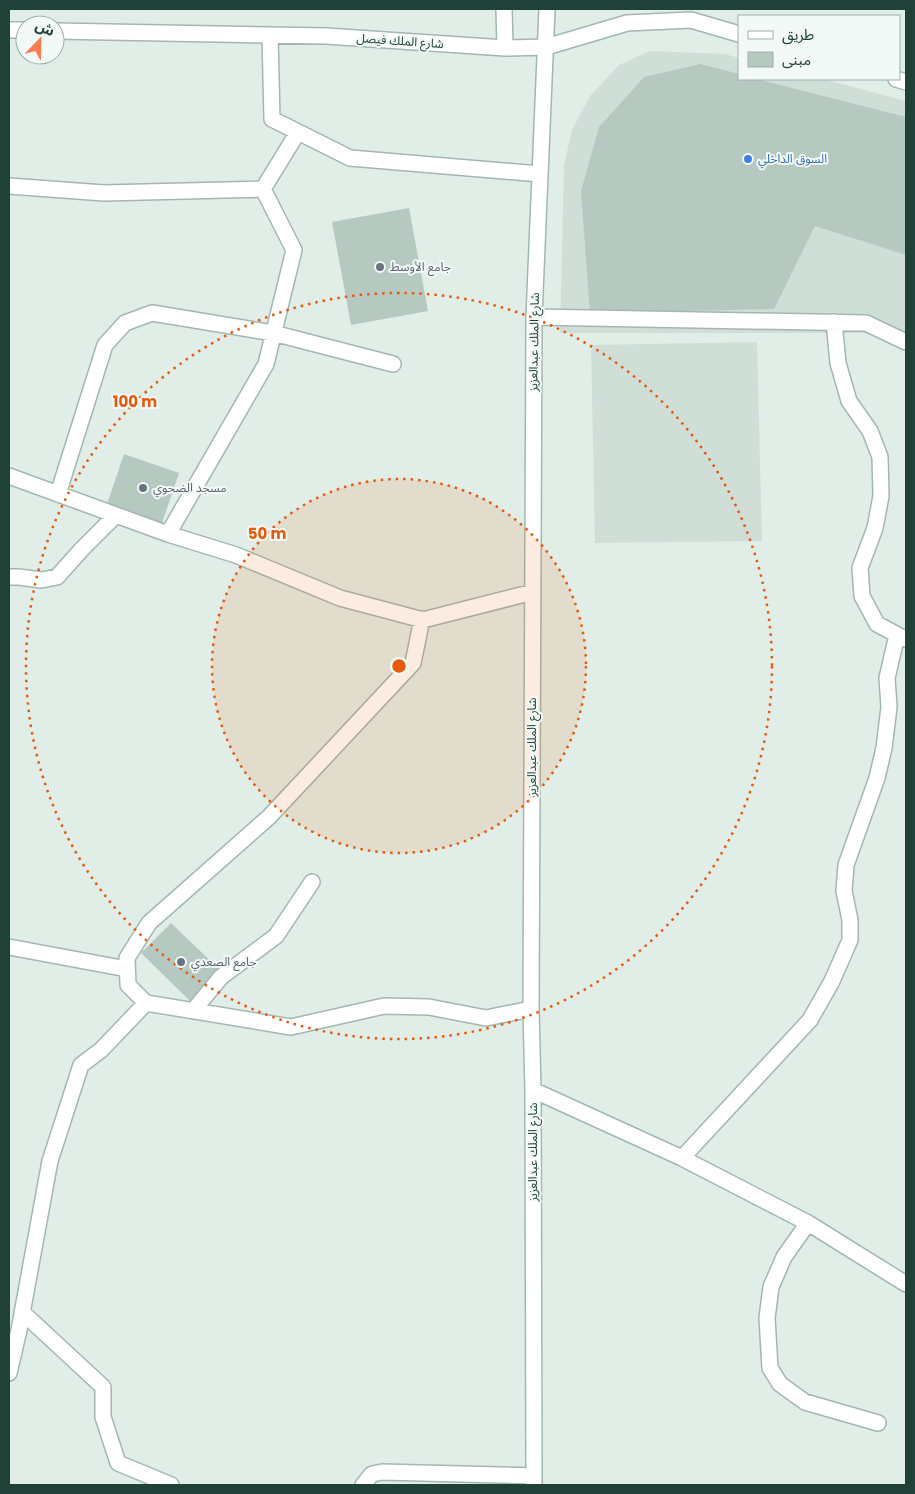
<svg xmlns="http://www.w3.org/2000/svg" width="915" height="1494" viewBox="0 0 915 1494" font-family="Poppins,'Noto Sans Arabic',sans-serif">
<style>
.built{fill:#cfded7}
.building{fill:#b6c9c1}
.lines{fill:none;stroke-linecap:round;stroke-linejoin:round}
.minor-casing{stroke:#a3b7b0;stroke-width:18}
.minor{stroke:#fff;stroke-width:15}
.ring{fill:none;stroke:#e8590c;stroke-width:2.5;stroke-dasharray:2.5 5}
.shop-dot{fill:#3f7fe0;stroke:#f2f9f6;stroke-width:2}
.worship-dot{fill:#6b7280;stroke:#f2f9f6;stroke-width:2}
.labels{text-anchor:middle;stroke-width:4;stroke-linejoin:round;paint-order:stroke}
.street-label{font-size:12px;fill:#1f4138;stroke:#f2f9f6}
.shop-label{font-size:12px;fill:#366cbe;stroke:#f2f9f6;text-anchor:start}
.worship-label{font-size:12px;fill:#5b616d;stroke:#f2f9f6;text-anchor:start}
.centre{fill:#e8590c;stroke:#f2f9f6;stroke-width:2.5}
.ring-label{font-size:15px;text-anchor:middle;font-weight:bold;fill:#e8590c;stroke:#f2f9f6;stroke-width:4;stroke-linejoin:round;paint-order:stroke}
</style>
<rect width="100%" height="100%" fill="#e1eee8"/>
<path class="built" d="M650 51 725 54 739 58V79H823L906 101V333H560L564 166 572 130 590 96 619 65Z
M757 342 762 541 595 543 591 345Z"/>
<path class="building" d="M700 64 739 74V79H756L906 117V255L815 226 774 309 590 313 581 191 599 127 644 77Z
M409 208 428 311 351 325 332 222Z
M124 454 179 473 162 523 107 504Z
M171 923 221 971 191 1002 141 953Z"/>
<g class="lines">
<g class="minor-casing">
<path id="minor" d="M504 9 505 48
M9 30H25
M55 31 326 36 505 48 546 47 627 23 691 20 739 34
M270 35 272 119 350 158 540 174
M896 79 906 82
M9 186 104 193 263 189 298 132
M263 189 294 250 266 364 168 534 236 555 340 598 423 620 533 592
M534 317 866 323 906 342
M834 322 838 363 849 401 870 431 880 457 881 496 875 528 860 568 862 596 877 624 905 639
M9 476 168 534
M58 494 105 345 125 323 152 313 273 333 393 364
M9 577H19L41 580 57 577 82 549 116 515
M422 619 413 663 269 817 149 923 127 958 128 985 146 1003 291 1027 384 1006 429 1007 486 1018 531 1009
M9 947 127 969
M193 1011 221 977 276 936 312 882
M533 1090 682 1158 808 1223 906 1284
M682 1158 810 1020 832 981 850 940V920L844 891 846 865 877 778 884 748 889 707 887 678 897 635
M808 1223 784 1257 771 1287 767 1318 770 1368 780 1384 805 1402 878 1423
M22 1312 103 1387V1417L118 1463 171 1485
M9 1373 19 1330 50 1161 81 1065 101 1050 146 1003
M363 1485 372 1474 382 1472 534 1476
M534 1485 533 1090 531 1009 534 317 547 9"/>
</g>
<use href="#minor" class="minor"/>
</g>
<circle cx="399" cy="666" r="187" fill="#e8590c" fill-opacity=".12"/>
<g class="ring">
<circle cx="399" cy="666" r="187"/>
<circle cx="399" cy="666" r="373"/>
</g>
<circle class="shop-dot" cx="748" cy="159" r="5"/>
<g class="worship-dot">
<circle cx="380" cy="267" r="5"/>
<circle cx="143" cy="488" r="5"/>
<circle cx="181" cy="962" r="5"/>
</g>
<g class="labels">
<g class="street-label">
<text transform="translate(400 41) rotate(4)" y="4">شارع الملك فيصل</text>
<text transform="translate(534 342) rotate(-89)" y="4">شارع الملك عبدالعزيز</text>
<text transform="translate(532 747) rotate(-90)" y="4">شارع الملك عبدالعزيز</text>
<text transform="translate(533 1152) rotate(-90)" y="4">شارع الملك عبدالعزيز</text>
</g>
<g class="shop-label">
<text x="758" y="163">السوق الداخلي</text>
</g>
<g class="worship-label">
<text x="390" y="271">جامع الأوسط</text>
<text x="153" y="492">مسجد الضحوي</text>
<text x="191" y="966">جامع الصعدي</text>
</g>
</g>
<circle cx="399" cy="666" r="8" class="centre"/>
<g class="ring-label">
<text x="135" y="407">100 m</text>
<text x="267" y="539">50 m</text>
</g>
<rect width="915" height="1494" fill="none" stroke="#1f4138" stroke-width="20"/>
<rect x="738" y="15" width="162" height="65" fill="#f2f9f6" stroke="#9eafaa"/>
<rect x="748" y="31" width="25" height="8" fill="#ffffff" stroke="#9eafaa"/>
<text x="782" y="40" font-size="15" fill="#1f4138">طريق</text>
<rect x="748" y="52" width="25" height="15" fill="#b6c9c1" stroke="#9eafaa"/>
<text x="782" y="65" font-size="15" fill="#1f4138">مبنى</text>
<g transform="translate(40 40) rotate(23)"><circle r="24" fill="#f2f9f6" stroke="#9eafaa"/>
<path d="M0-4L9 19L0 12L-9 19Z" fill="#ff794e"/>
<text y="-8" font-size="14" font-weight="bold" text-anchor="middle" fill="#1f4138">ش</text>
</g>
</svg>
